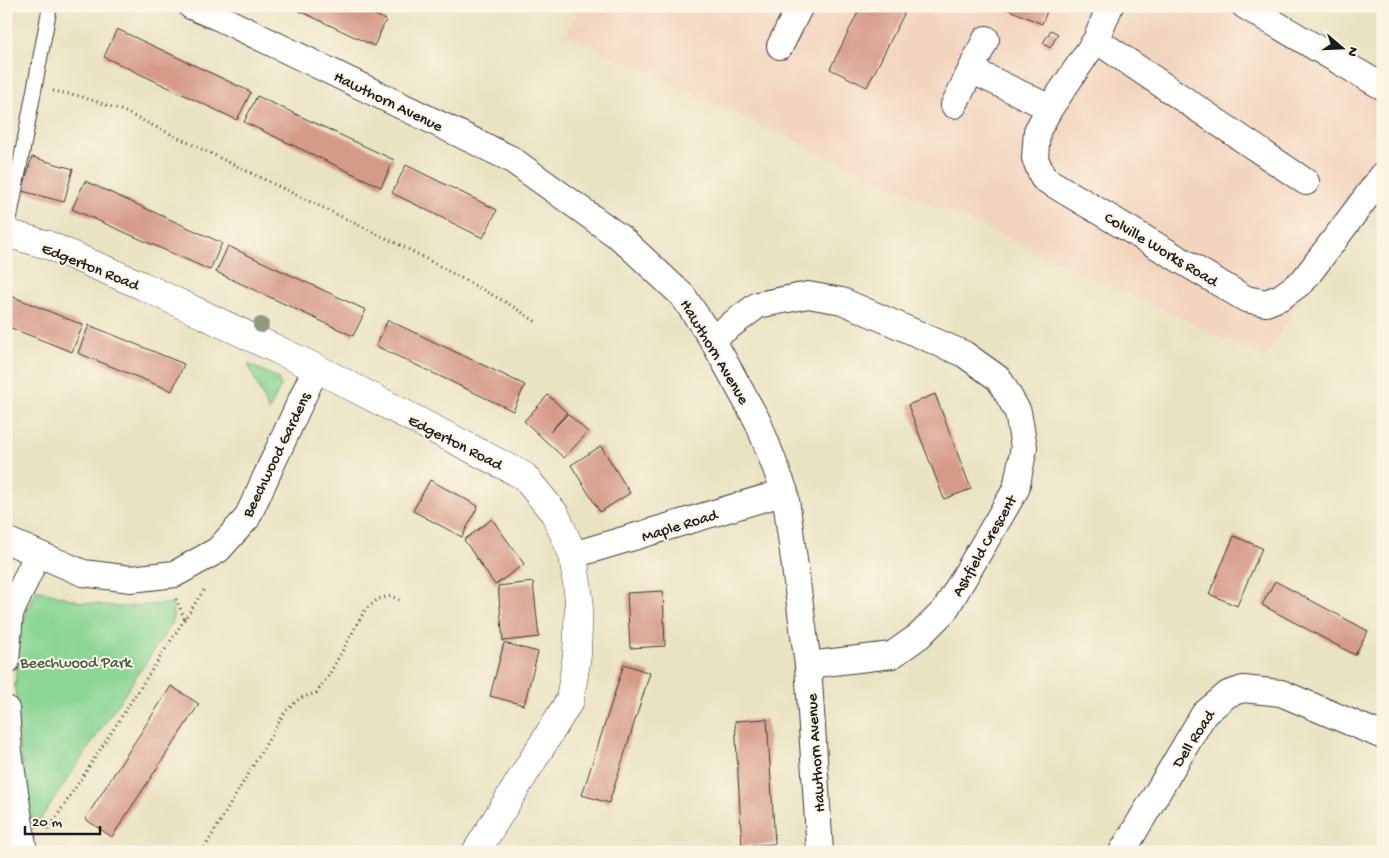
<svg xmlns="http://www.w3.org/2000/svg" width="1389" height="858" viewBox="0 0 1389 858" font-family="'Gochi Hand',sans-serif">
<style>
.built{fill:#f3d4be}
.grass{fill:url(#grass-tufts);stroke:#537958}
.green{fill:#8ad694;stroke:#537958}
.building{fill:#d69a88}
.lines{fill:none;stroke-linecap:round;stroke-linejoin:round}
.service-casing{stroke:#3b3a35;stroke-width:16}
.minor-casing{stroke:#3b3a35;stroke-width:28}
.tertiary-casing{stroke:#3b3a35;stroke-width:29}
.path{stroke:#3b3a35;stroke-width:3;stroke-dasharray:1 4;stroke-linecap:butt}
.service{stroke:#fff;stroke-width:14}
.minor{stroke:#fff;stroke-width:26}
.tertiary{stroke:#fff;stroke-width:28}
.tree{fill:#8e997e}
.labels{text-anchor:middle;stroke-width:4;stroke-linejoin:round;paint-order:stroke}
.street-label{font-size:16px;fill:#1c1c1c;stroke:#fcf5e5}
.park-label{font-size:16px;fill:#425d46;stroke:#fcf5e5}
</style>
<defs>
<pattern id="grass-tufts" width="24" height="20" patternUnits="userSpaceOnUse" patternTransform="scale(1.25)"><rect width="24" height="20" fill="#8ad694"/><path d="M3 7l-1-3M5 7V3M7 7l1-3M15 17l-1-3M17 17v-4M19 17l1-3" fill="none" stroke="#76b77f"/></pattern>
</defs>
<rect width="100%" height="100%" fill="#fcf5e5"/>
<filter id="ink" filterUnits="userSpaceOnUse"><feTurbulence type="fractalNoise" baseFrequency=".02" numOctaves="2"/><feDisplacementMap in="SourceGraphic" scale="10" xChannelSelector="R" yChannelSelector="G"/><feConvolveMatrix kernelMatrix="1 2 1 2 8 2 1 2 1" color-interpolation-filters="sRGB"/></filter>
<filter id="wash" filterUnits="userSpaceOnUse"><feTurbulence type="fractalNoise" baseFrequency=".0096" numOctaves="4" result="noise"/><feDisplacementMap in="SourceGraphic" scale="20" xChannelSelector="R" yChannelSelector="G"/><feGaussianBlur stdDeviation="1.12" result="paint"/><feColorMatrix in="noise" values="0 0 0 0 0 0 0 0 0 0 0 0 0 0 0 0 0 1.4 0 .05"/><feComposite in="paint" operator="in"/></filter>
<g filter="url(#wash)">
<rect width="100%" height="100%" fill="#eae3c2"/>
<path class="built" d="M6 6 20 8 6 80Z
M579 6H1294L1275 36 1383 99V158L1266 358 566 35Z"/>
<path class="grass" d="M248 364 278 378 281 385 269 411Z"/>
<path class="green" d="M37 589 81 602 120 607 173 603V622L33 830 19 745 15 686 20 628Z"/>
<g id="blocks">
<path class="building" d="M289 6H357L386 20 374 46Z
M861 6H908L867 87 830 69Z
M1000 6H1049L1042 24Z
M117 29 251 92 237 120 104 57Z
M1051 30 1058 34 1050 48 1043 43Z
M257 96 394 160 381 187 244 122Z
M32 157 73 169 64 202 22 191Z
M406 165 497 210 483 238 392 193Z
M85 181 222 243 210 270 72 209Z
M228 246 366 310 353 336 216 272Z
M6 294 83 325 72 352 6 326Z
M388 320 525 385 513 411 376 346Z
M89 325 184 364 172 391 78 353Z
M935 394 971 489 944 499 908 405Z
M548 395 567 413 550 432 568 414 588 432 564 458 524 421Z
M601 446 630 493 600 512 571 465Z
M430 480 478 506 462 537 413 511Z
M492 519 524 564 495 585 464 540Z
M1234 536 1262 548 1237 606 1209 594Z
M1275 581 1368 631 1355 655 1262 605Z
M533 582 539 637 503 641 498 586Z
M663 591 665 646 630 648 627 593Z
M504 643 538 652 524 705 490 696Z
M624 664 650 673 609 803 582 795Z
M171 686 199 704 112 837 85 819Z
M767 719 775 844 742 846 735 721Z"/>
</g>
</g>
<g filter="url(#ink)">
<use href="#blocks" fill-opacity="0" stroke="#3b3a35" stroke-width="1"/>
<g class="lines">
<g class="service-casing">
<path id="service" d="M7 233 50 6"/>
</g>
<g class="minor-casing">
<path id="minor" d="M191 6 220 18 511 159 622 239 683 296 712 339 758 422 785 492 808 665 820 852
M1110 6 1096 40 1050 108 1037 131 1035 158 1043 178 1246 299 1266 303 1281 297 1303 281 1383 175
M1245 6 1383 87
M1096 40 1306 182
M780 46 800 6
M971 70 986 39
M954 105 971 70 1050 108
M712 339 758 305 808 295 842 301 964 354 999 379 1018 412 1024 447 1016 489 945 610 919 636 892 655 808 665
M6 540 83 573 131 579 175 574 218 550 247 518 316 368
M573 555 785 492
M6 662 10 614 37 555
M6 709 9 752 24 852
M1122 852 1204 714 1228 694 1243 689 1281 693 1383 736"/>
</g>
<g class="tertiary-casing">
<path id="tertiary" d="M6 233 48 245 143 286 316 368 524 476 555 514 573 555 579 599 577 655 570 700 476 852"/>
</g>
<path class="path" d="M53 91 80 96 121 110 406 248 509 304 538 323
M176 599 185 619
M48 830 205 588
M202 852 285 712 300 698 316 693 329 675 365 610 378 599 391 596 399 600"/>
<use href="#service" class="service"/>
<use href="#minor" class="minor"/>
<use href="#tertiary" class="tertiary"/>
</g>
<circle class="tree" cx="261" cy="325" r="8"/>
</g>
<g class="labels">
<g class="street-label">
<text transform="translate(389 100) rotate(26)" y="6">Hawthorn Avenue</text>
<text transform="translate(1162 248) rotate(31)" y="6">Colville Works Road</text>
<text transform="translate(91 265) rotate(22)" y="6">Edgerton Road</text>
<text transform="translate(716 351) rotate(59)" y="6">Hawthorn Avenue</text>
<text transform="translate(456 441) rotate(27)" y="6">Edgerton Road</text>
<text transform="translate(275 454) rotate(-64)" y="6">Beechwood Gardens</text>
<text transform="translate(679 524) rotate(-17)" y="6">Maple Road</text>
<text transform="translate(983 545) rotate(-60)" y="6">Ashfield Crescent</text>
<text transform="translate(1192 738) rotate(-57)" y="6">Dell Road</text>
<text transform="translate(814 753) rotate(-94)" y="6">Hawthorn Avenue</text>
</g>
<g class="park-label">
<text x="76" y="667">Beechwood Park</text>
</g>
</g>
<rect width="1389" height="858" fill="none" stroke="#fcf5e5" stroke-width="25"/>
<g transform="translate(1342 48) rotate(109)" stroke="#fcf5e5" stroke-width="4" paint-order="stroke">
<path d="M0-4L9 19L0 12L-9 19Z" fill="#1c1c1c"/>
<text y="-8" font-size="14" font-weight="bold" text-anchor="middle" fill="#1c1c1c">N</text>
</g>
<path d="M25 826v8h75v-8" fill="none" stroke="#1c1c1c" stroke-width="2.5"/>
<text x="32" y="826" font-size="15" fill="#1c1c1c" stroke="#fcf5e5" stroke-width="4" paint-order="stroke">20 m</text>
</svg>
